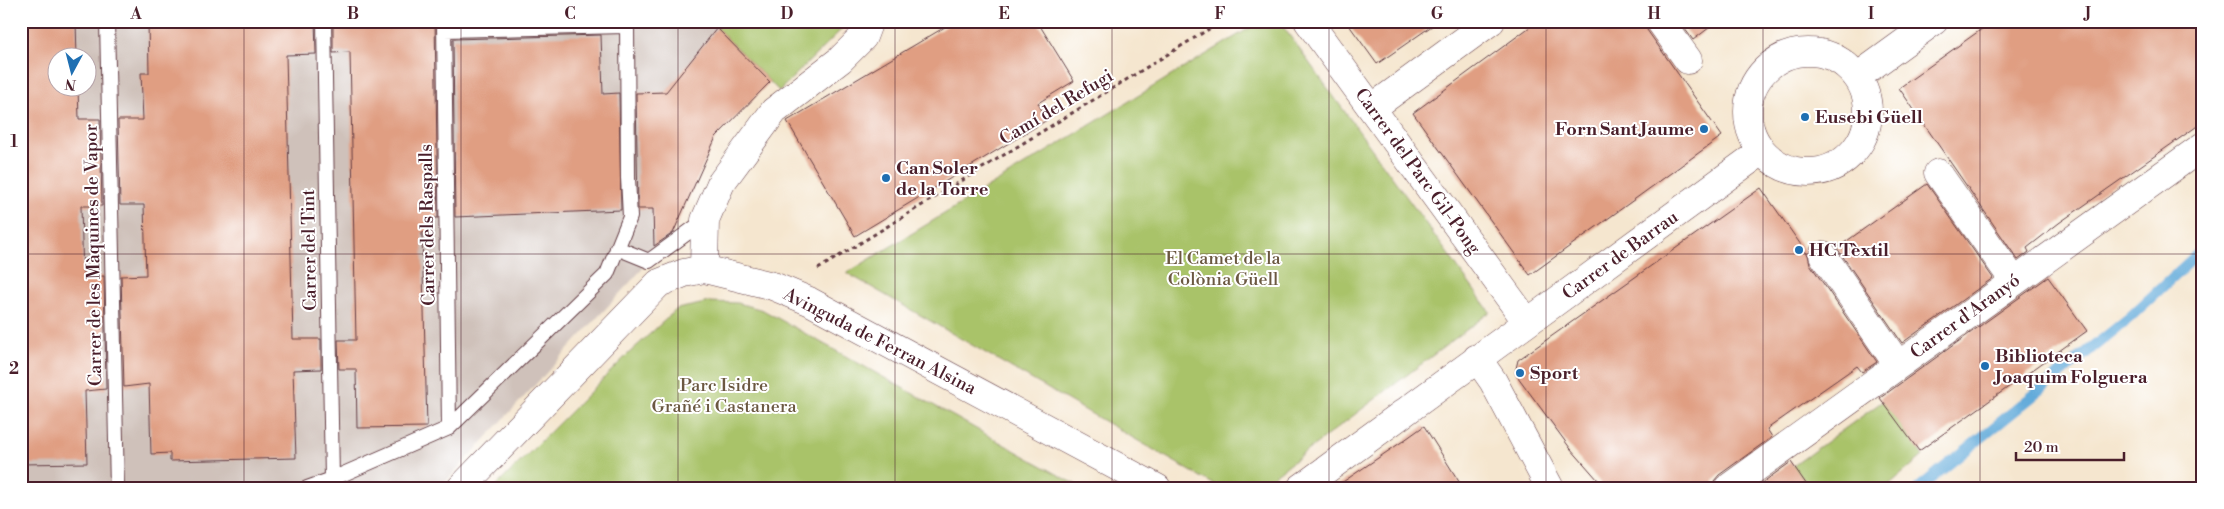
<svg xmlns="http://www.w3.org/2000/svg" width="2224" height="509" viewBox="0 0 2224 509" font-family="'Libre Bodoni',serif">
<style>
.industrial{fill:#cfc1ba;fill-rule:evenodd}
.green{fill:#a9c369;stroke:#7a714a}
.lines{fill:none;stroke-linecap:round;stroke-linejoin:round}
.stream{stroke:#64abda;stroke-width:11}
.building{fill:#e09e82}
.lane-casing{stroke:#643d44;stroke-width:16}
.street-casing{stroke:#643d44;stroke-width:29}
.path{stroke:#643d44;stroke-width:3;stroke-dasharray:4 4;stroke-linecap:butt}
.lane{stroke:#fff;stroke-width:14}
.street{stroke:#fff;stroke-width:28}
.grid{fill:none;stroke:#4a1f2b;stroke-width:1;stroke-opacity:0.55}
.poi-dot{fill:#1f6fb2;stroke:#fff;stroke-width:2}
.labels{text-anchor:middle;stroke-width:4;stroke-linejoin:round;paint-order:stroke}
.street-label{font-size:18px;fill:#4a1f2b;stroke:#fff}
.poi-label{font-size:18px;font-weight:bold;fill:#4a1f2b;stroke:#fff;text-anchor:start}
.park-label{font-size:18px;fill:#6b5841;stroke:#fff}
.neatline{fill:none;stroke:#4a1f2b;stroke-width:2}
.grid-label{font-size:16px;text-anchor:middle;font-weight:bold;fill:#4a1f2b}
</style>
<rect width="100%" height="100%" fill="#fff"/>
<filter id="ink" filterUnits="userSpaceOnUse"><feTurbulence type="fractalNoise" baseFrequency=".02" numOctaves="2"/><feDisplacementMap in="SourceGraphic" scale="10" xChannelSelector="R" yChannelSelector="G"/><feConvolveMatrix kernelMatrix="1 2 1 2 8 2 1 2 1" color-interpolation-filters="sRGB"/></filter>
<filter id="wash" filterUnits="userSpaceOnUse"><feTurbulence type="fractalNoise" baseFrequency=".0096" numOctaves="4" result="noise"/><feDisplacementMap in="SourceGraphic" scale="20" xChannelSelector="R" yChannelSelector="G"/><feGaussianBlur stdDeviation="1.12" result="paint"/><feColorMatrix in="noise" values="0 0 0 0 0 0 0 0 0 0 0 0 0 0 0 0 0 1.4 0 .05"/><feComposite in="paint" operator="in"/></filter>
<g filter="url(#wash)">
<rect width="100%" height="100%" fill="#f5e6cf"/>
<path class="industrial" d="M21 21H722L717 28 770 82 716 137 670 239 440 488H21ZM58 58H88V88H58Z"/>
<path class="green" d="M722 21H850L779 91 717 28Z
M1261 21H1279L1490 312 1258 488H1220L847 273Z
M710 302 738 303 763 310 1082 488H494L627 355 677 309Z
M1883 401 1923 456 1885 488H1809L1793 466Z"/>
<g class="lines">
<path class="stream" d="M1919 488 2129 318 2203 249"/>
</g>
<g id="blocks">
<path class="building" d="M21 21H76L77 58H58V88H78L79 119H100L102 206H81L83 277 104 276 106 389 85 391 87 463 21 464Z
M148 21H315L316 54 286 55 293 339H321V369L293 370 296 458 170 461V453L151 454 149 384 124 387 121 276 146 275 144 205H120L118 120H143L141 73H149Z
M333 21H435L438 218H431L432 232 422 233 427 427 357 428 356 369H339L338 340H356L350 52 333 53Z
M955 21H1037L1074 81 1038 103 1047 120 855 236 787 121Z
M1346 21H1439L1377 64Z
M1538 21H1645L1647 30 1722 136 1530 275 1413 113Z
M1679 21H1718L1693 40Z
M1993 21H2203V122L2059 223 2027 248 2029 252 2018 260 1899 88Z
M717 28 770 82 716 137 673 233 654 246 653 209H638L636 93 666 92Z
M601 35 603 94 619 93 621 210 455 217 453 39Z
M1927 184 1993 278 1902 343 1837 248Z
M1761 188 1808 255 1810 264 1877 362 1862 372 1857 366 1767 429 1772 437 1719 475 1714 481 1713 488H1605L1570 448 1515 373 1518 360Z
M2048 277 2087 331 1919 451 1880 398Z
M1424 426 1463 488H1334L1403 441Z
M1791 462 1809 488H1755Z"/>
</g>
</g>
<g filter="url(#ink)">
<use href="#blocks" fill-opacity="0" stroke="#643d44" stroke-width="1"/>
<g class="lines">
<g class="lane-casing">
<path id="lane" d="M107 21 117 488
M324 21 332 479
M444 21 449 428
M444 30 627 26
M617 248 649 261 705 220
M307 488 332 479 449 428 607 274 630 217 628 178 627 21"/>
</g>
<g class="street-casing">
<path id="street" d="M1308 21 1527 322
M1660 21 1688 60
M1748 112a60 60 0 1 1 120 0a60 60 0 1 1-120 0Z
M1857 77 1934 21
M1372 108 1491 21
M1938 173 2014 281
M1823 255 1898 365
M704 269 705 220 721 183 774 111 840 60 863 37 869 21
M1477 358 1493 381 1550 488
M461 488 659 283 684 273 704 269 773 286 809 301 1157 488
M1301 488 1762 151
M1728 488 2203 146"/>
</g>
<path class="path" d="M818 269 1222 21"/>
<use href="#lane" class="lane"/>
<use href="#street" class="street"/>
</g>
</g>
<path class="grid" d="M244 21V488M461 21V488M678 21V488M895 21V488M1112 21V488M1329 21V488M1546 21V488M1763 21V488M1980 21V488M21 254H2203"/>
<g class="poi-dot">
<circle cx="1805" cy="117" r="5"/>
<circle cx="1704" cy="129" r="5"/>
<circle cx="886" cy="178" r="5"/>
<circle cx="1799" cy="250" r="5"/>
<circle cx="1985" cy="366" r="5"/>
<circle cx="1520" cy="373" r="5"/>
</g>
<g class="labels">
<g class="street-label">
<text transform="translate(1056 107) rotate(-31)" y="6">Camí del Refugi</text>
<text transform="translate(1418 171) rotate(54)" y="6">Carrer del Parc Gil-Pong</text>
<text transform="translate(427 225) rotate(-91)" y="6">Carrer dels Raspalls</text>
<text transform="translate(309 250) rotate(-91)" y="6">Carrer del Tint</text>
<text transform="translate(93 255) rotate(-91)" y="6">Carrer de les Màquines de Vapor</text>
<text transform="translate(1620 255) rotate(-36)" y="6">Carrer de Barrau</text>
<text transform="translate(1965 316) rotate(-36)" y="6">Carrer d'Aranyó</text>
<text transform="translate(880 341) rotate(27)" y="6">Avinguda de Ferran Alsina</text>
</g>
<g class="poi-label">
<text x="1815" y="123">Eusebi Güell</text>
<text x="1694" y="135" text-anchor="end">Forn Sant Jaume</text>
<text x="896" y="174">Can Soler<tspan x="896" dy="21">de la Torre</tspan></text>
<text x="1809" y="256">HC Tèxtil</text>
<text x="1995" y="362">Biblioteca<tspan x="1995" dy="21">Joaquim Folguera</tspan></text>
<text x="1530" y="379">Sport</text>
</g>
<g class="park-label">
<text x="1223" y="264">El Camet de la<tspan x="1223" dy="21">Colònia Güell</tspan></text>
<text x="724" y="391">Parc Isidre<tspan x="724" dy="21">Grañé i Castanera</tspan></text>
</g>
</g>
<rect width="2224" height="509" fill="none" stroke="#fff" stroke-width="55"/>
<g transform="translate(72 72) rotate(187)"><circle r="24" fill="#ffffff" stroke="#b7a5aa"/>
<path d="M0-4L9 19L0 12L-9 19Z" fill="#1f6fb2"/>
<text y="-8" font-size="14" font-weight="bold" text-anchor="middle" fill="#4a1f2b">N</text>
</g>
<path d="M2016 452v8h108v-8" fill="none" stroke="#4a1f2b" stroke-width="2.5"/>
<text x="2024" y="452" font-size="15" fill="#4a1f2b" stroke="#ffffff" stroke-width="4" paint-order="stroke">20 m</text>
<rect x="28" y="28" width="2168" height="454" class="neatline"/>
<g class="grid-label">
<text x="136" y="19">A</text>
<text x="353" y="19">B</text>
<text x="570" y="19">C</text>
<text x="787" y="19">D</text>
<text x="1004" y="19">E</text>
<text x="1220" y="19">F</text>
<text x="1437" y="19">G</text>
<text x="1654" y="19">H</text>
<text x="1871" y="19">I</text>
<text x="2088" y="19">J</text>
<text x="14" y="147">1</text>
<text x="14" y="374">2</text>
</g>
</svg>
